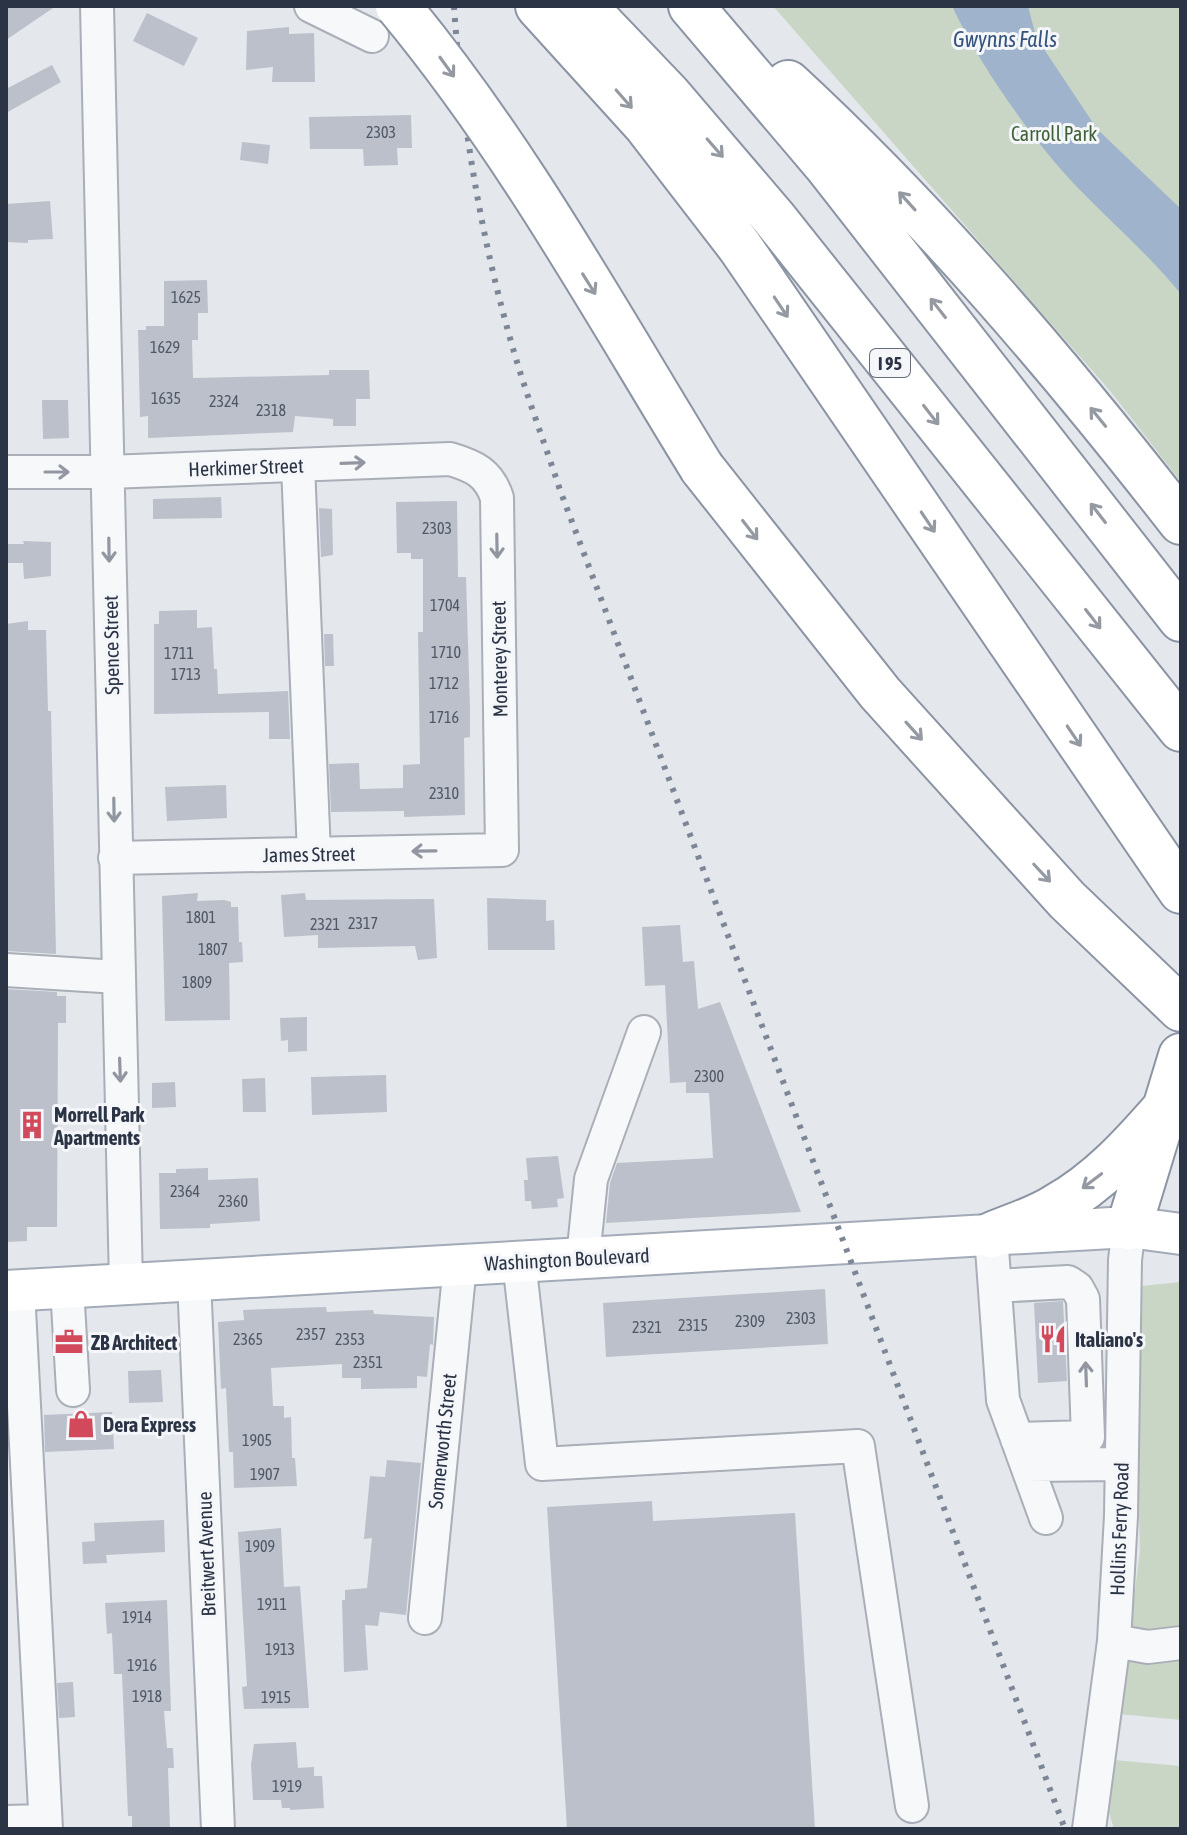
<svg xmlns="http://www.w3.org/2000/svg" width="1187" height="1835" font-family="'Asap Condensed',sans-serif">
  <style>
    .green { fill: #c9d6c5 }
    .water { fill: #9fb4cc }
    .building { fill: #bbc0ca }
    .lines { fill: none; stroke-linecap: round; stroke-linejoin: round }
    .minor-casing { stroke: #a9aeb7; stroke-width: 36 }
    .major-casing { stroke: #a3abb8; stroke-width: 44 }
    .highway-casing { stroke: #8b94a3; stroke-width: 48 }
    .minor { stroke: #f7f8fa; stroke-width: 32 }
    .major { stroke: #fff; stroke-width: 40 }
    .highway { stroke: #fff; stroke-width: 44 }
    .rail { stroke: #7d8696; stroke-width: 6; stroke-dasharray: 4 8; stroke-linecap: butt }
    .highway-bridge-casing { stroke: #8b94a3; stroke-width: 48; stroke-linecap: butt }
    .highway-bridge { stroke: #fff; stroke-width: 44 }
    .oneway { stroke: #959aa2 }
    .oneway2 { stroke: #9196a0 }
    .labels { text-anchor: middle; dominant-baseline: central; stroke-width: 6; stroke-linejoin: round; paint-order: stroke }
    .number-label { font-size: 16px; fill: #4f5766 }
    .shield { fill: #f4f6f9; stroke: #676e7b; stroke-width: 2 }
    .shield-label { font-size: 18px; font-weight: bold; fill: #2b3445 }
    .park-label { font-size: 20px; fill: #3f6138; stroke: #f4f6f9 }
    .street-label { font-size: 20px; fill: #2b3445; stroke: #f4f6f9 }
    .poi-label { font-size: 20px; font-weight: bold; fill: #2b3445; stroke: #f4f6f9; text-anchor: start }
    .water-label { font-size: 22px; font-style: italic; fill: #34527a; stroke: #f4f6f9 }
  </style>
  <rect width="100%" height="100%" fill="#e4e7ec"/>
  <path class="green" d="M773 6H1181V482L1111 392Z
    M1181 1282V1720L1119 1714 1140 1551 1132 1287Z
    M1114 1760 1181 1766V1829H1114L1109 1812Z"/>
  <path class="water" d="M952 6H1028L1036 37 1097 129 1181 209V294C1150 256 1112 223 1078 188 1032 140 980 66 952 6Z"/>
  <path class="building" d="M6 6H56L6 40Z
    M147 13 198 38 184 66 133 41Z
    M289 27V34L314 33 315 82H272L273 67 246 70 247 31Z
    M52 65 61 82 6 113V89Z
    M411 115 412 148H397L398 165 364 166 363 149H310L309 117Z
    M242 142 270 145 268 164 240 160Z
    M50 201 53 239 28 240V243L6 242V204Z
    M207 280 208 313H198V340H192L193 378 329 375V370H369L370 399H356V426H333V419L295 416 293 432 148 438V416L140 417 138 330H146V326H164V281Z
    M42 400H68L69 438 43 439Z
    M221 497 222 518 153 519V499Z
    M457 501 458 577H466L470 709V737L464 738 465 815 404 817V811L331 812 329 764 359 763 360 789 403 788V765L420 764 418 632H423V559H411V553H397L396 502Z
    M319 508 332 509 333 555 321 557Z
    M23 541 51 542V576L24 579 23 563H8L7 544H24Z
    M197 610V628L212 627 214 669H217L218 694 288 691 290 739H269V712L154 714V624H159V611Z
    M28 621V630H46L48 711H51L56 954 6 951V624Z
    M324 634H333L334 666H325Z
    M226 785 227 818 167 821 165 787Z
    M198 893 197 901 224 900 231 902V907H238L239 942H242L243 962 229 963 230 1020 165 1021 162 896Z
    M305 893 306 900 434 899 437 958 418 960 415 946 318 948V935L284 937 281 895Z
    M487 898 546 900V921L554 920 555 950H488Z
    M680 925 683 962 694 961 698 1009 720 1002 801 1212 606 1223 610 1183 617 1163 713 1158 709 1093H686V1082L670 1083 665 985 645 986 642 927Z
    M6 989 57 992V996H66V1023H58L57 1227H27V1241L6 1242Z
    M307 1017V1051L288 1052V1040L281 1041 280 1018Z
    M386 1075 387 1112 312 1115 311 1077Z
    M265 1078 266 1112H243L242 1079Z
    M175 1082 176 1107 152 1108V1083Z
    M558 1156 564 1198 557 1199 558 1207 532 1209 531 1201H525L524 1180H528L526 1158Z
    M208 1168V1180L258 1178 260 1221 210 1224V1228L160 1229 159 1173H176V1169Z
    M825 1289 828 1344 606 1357 603 1303Z
    M1063 1301 1067 1381 1038 1383 1034 1303Z
    M326 1307 327 1312 373 1310 374 1314 434 1317 433 1345 430 1344 427 1377 417 1376V1388L361 1389V1378H342V1364L271 1368 273 1406H284V1418L291 1417 292 1458H295L297 1486 234 1488 233 1452H229L226 1388 221 1389 218 1322 244 1320 243 1310Z
    M161 1370 163 1402 129 1403 128 1371Z
    M112 1412 114 1449 45 1452 44 1415Z
    M387 1460 421 1463 406 1615 380 1612 378 1626 365 1625 368 1670 344 1672 342 1600H345V1590L367 1588 372 1538 364 1539 370 1476 385 1477Z
    M652 1501 653 1521 795 1513 815 1829H567L547 1507Z
    M164 1520 165 1552 106 1555 107 1563 83 1564 82 1542 95 1541 94 1523Z
    M281 1528 284 1587 300 1586 309 1708 244 1709 242 1687 247 1686 238 1532Z
    M167 1600 171 1711H164L167 1748H173L174 1768H168L170 1827 132 1829V1816H128L122 1674H114L112 1633 107 1634 105 1603Z
    M73 1682 75 1717 59 1718 57 1683Z
    M296 1742 298 1768 314 1767V1776H322L324 1808 290 1810V1808H282L281 1800H253L251 1765 254 1744Z"/>
  <g class="lines">
    <defs>
      <path id="minor" d="M97 6 126 1284
        M311 6 372 36
        M298 465 314 854
        M6 472H108L450 459C474 466 489 473 497 498L502 850 115 858
        M6 970 118 977
        M991 1235 1003 1400 1046 1518
        M583 1258 591 1179 644 1032
        M519 1261 542 1464 858 1446 912 1806
        M194 1280 218 1829
        M995 1286 1068 1282 1077 1288 1083 1299 1088 1437 1017 1439
        M67 1287 73 1390
        M18 1290 46 1829
        M1027 1465 1121 1464
        M425 1618 460 1265
        M1114 1641 1148 1647 1181 1643
        M6 1822 45 1821
        M1089 1829 1114 1641 1121 1516 1125 1260 1129 1227"/>
      <path id="major" d="M6 1291 1129 1227 1181 1234"/>
      <path id="highway" d="M538 6 646 125 740 247 1181 891
        M584 6 669 95 774 218 1181 729
        M691 6 827 166 1181 619
        M788 83C932 216 1061 368 1181 522
        M702 468 880 693 1067 900 1181 1009
        M1129 1227 1181 1056
        M991 1235C1012 1226 1036 1219 1055 1207 1100 1182 1134 1144 1167 1106"/>
    </defs>
    <use href="#minor" class="minor-casing"/>
    <use href="#major" class="major-casing"/>
    <use href="#highway" class="highway-casing"/>
    <use href="#minor" class="minor"/>
    <use href="#major" class="major"/>
    <use href="#highway" class="highway"/>
    <path class="rail" d="M454 6C462 126 482 246 517 362 530 405 546 447 560 490L1065 1829"/>
    <defs>
      <path id="highway-bridge" d="M398 6C516 148 606 312 702 468"/>
    </defs>
    <use href="#highway-bridge" class="highway-bridge-casing"/>
    <use href="#highway-bridge" class="highway-bridge"/>
  </g>
  <defs><path id="oneway-shaft" d="M-6 0H5M1.5-3L5.5 0L1.5 3" fill="none" stroke-width="1.6" stroke-linecap="round" stroke-linejoin="round" transform="scale(2)"/></defs>
  <g class="oneway">
    <use href="#oneway-shaft" transform="translate(447 67) rotate(54)"/>
    <use href="#oneway-shaft" transform="translate(624 99) rotate(49)"/>
    <use href="#oneway-shaft" transform="translate(715 148) rotate(49)"/>
    <use href="#oneway-shaft" transform="translate(907 201) rotate(-132)"/>
    <use href="#oneway-shaft" transform="translate(589 284) rotate(58)"/>
    <use href="#oneway-shaft" transform="translate(781 307) rotate(56)"/>
    <use href="#oneway-shaft" transform="translate(938 308) rotate(-128)"/>
    <use href="#oneway-shaft" transform="translate(931 415) rotate(52)"/>
    <use href="#oneway-shaft" transform="translate(1098 417) rotate(-129)"/>
    <use href="#oneway-shaft" transform="translate(1098 513) rotate(-128)"/>
    <use href="#oneway-shaft" transform="translate(928 522) rotate(56)"/>
    <use href="#oneway-shaft" transform="translate(750 530) rotate(52)"/>
    <use href="#oneway-shaft" transform="translate(1093 619) rotate(52)"/>
    <use href="#oneway-shaft" transform="translate(914 731) rotate(48)"/>
    <use href="#oneway-shaft" transform="translate(1074 736) rotate(56)"/>
    <use href="#oneway-shaft" transform="translate(1042 873) rotate(47)"/>
    <use href="#oneway-shaft" transform="translate(1092 1181) rotate(143)"/>
  </g>
  <g class="oneway2">
    <use href="#oneway-shaft" transform="translate(353 463) rotate(-2)"/>
    <use href="#oneway-shaft" transform="translate(57 472)"/>
    <use href="#oneway-shaft" transform="translate(497 546) rotate(89)"/>
    <use href="#oneway-shaft" transform="translate(109 550) rotate(89)"/>
    <use href="#oneway-shaft" transform="translate(114 810) rotate(89)"/>
    <use href="#oneway-shaft" transform="translate(424 851) rotate(179)"/>
    <use href="#oneway-shaft" transform="translate(120 1070) rotate(88)"/>
    <use href="#oneway-shaft" transform="translate(1086 1374) rotate(-92)"/>
  </g>
  <defs>
    <symbol id="building-bare" viewBox="-9 -9 18 18"><path d="M-4-6H4V6H1V3H-1V6H-4ZM-2.5-4.3h1.7v1.8h-1.7ZM.8-4.3h1.7v1.8H.8ZM-2.5-1h1.7V.8h-1.7ZM.8-1h1.7V.8H.8Z" fill="#d1495b" stroke="#f4f6f9" stroke-width="2.5" paint-order="stroke"/></symbol>
    <symbol id="restaurant-bare" viewBox="-9 -9 18 18"><path d="M-5-6h1v4h1v-4h1v4h1v-4h1v5L-1.5 .5V6h-2V.5L-5-1ZM5-6V6H3V1.5H1.5Q1.5-4 5-6Z" fill="#d1495b" stroke="#f4f6f9" stroke-width="2.5" paint-order="stroke"/></symbol>
    <symbol id="office-bare" viewBox="-9 -9 18 18"><path d="M-6-3h4V-5.5h4V-3h4V5H-6ZM-1-4.5V-3h2v-1.5ZM-6 0V1H6V0Z" fill="#d1495b" stroke="#f4f6f9" stroke-width="2.5" paint-order="stroke"/></symbol>
    <symbol id="shop-bare" viewBox="-9 -9 18 18"><path d="M-5-2.5h2.3a2.7 3.5 0 0 1 5.4 0H5L5.5 6h-11ZM-1.5-2.5h3a1.5 2.3 0 0 0-3 0Z" fill="#d1495b" stroke="#f4f6f9" stroke-width="2.5" paint-order="stroke"/></symbol>
  </defs>
  <g fill-rule="evenodd">
    <use href="#building-bare" x="12" y="1105" width="40" height="40"/>
    <use href="#restaurant-bare" x="1033" y="1319" width="40" height="40"/>
    <use href="#office-bare" x="49" y="1322" width="40" height="40"/>
    <use href="#shop-bare" x="61" y="1404" width="40" height="40"/>
  </g>
  <g class="labels">
    <g class="number-label">
      <text x="381" y="132">2303</text>
      <text x="186" y="297">1625</text>
      <text x="165" y="347">1629</text>
      <text x="166" y="398">1635</text>
      <text x="224" y="401">2324</text>
      <text x="271" y="410">2318</text>
      <text x="437" y="528">2303</text>
      <text x="445" y="605">1704</text>
      <text x="446" y="652">1710</text>
      <text x="179" y="653">1711</text>
      <text x="186" y="674">1713</text>
      <text x="444" y="683">1712</text>
      <text x="444" y="717">1716</text>
      <text x="444" y="793">2310</text>
      <text x="201" y="917">1801</text>
      <text x="363" y="923">2317</text>
      <text x="325" y="924">2321</text>
      <text x="213" y="949">1807</text>
      <text x="197" y="982">1809</text>
      <text x="709" y="1076">2300</text>
      <text x="185" y="1191">2364</text>
      <text x="233" y="1201">2360</text>
      <text x="801" y="1318">2303</text>
      <text x="750" y="1321">2309</text>
      <text x="693" y="1325">2315</text>
      <text x="647" y="1327">2321</text>
      <text x="311" y="1334">2357</text>
      <text x="248" y="1339">2365</text>
      <text x="350" y="1339">2353</text>
      <text x="368" y="1362">2351</text>
      <text x="257" y="1440">1905</text>
      <text x="265" y="1474">1907</text>
      <text x="260" y="1546">1909</text>
      <text x="272" y="1604">1911</text>
      <text x="137" y="1617">1914</text>
      <text x="280" y="1649">1913</text>
      <text x="142" y="1665">1916</text>
      <text x="147" y="1696">1918</text>
      <text x="276" y="1697">1915</text>
      <text x="287" y="1786">1919</text>
    </g>
    <rect class="shield" x="870" y="349" width="40" height="28" rx="6"/>
    <g class="shield-label">
      <text x="890" y="363">I 95</text>
    </g>
    <g class="park-label">
      <text x="1054" y="133">Carroll Park</text>
    </g>
    <g class="street-label">
      <text transform="translate(246 467) rotate(-2)">Herkimer Street</text>
      <text transform="translate(111 645) rotate(-91)">Spence Street</text>
      <text transform="translate(499 659) rotate(-91)">Monterey Street</text>
      <text transform="translate(309 854) rotate(-1)">James Street</text>
      <text transform="translate(567 1259) rotate(-3)">Washington Boulevard</text>
      <text transform="translate(442 1441) rotate(-84)">Somerworth Street</text>
      <text transform="translate(1119 1529) rotate(-88)">Hollins Ferry Road</text>
      <text transform="translate(206 1554) rotate(-92)">Breitwert Avenue</text>
    </g>
    <g class="poi-label">
      <text x="54" y="1114">Morrell Park<tspan x="54" dy="23">Apartments</tspan></text>
      <text x="1075" y="1339">Italiano's</text>
      <text x="91" y="1342">ZB Architect</text>
      <text x="103" y="1424">Dera Express</text>
    </g>
    <g class="water-label">
      <text x="1005" y="39">Gwynns Falls</text>
    </g>
  </g>
  <rect width="1187" height="1835" fill="none" stroke="#2b3445" stroke-width="16"/>
</svg>
